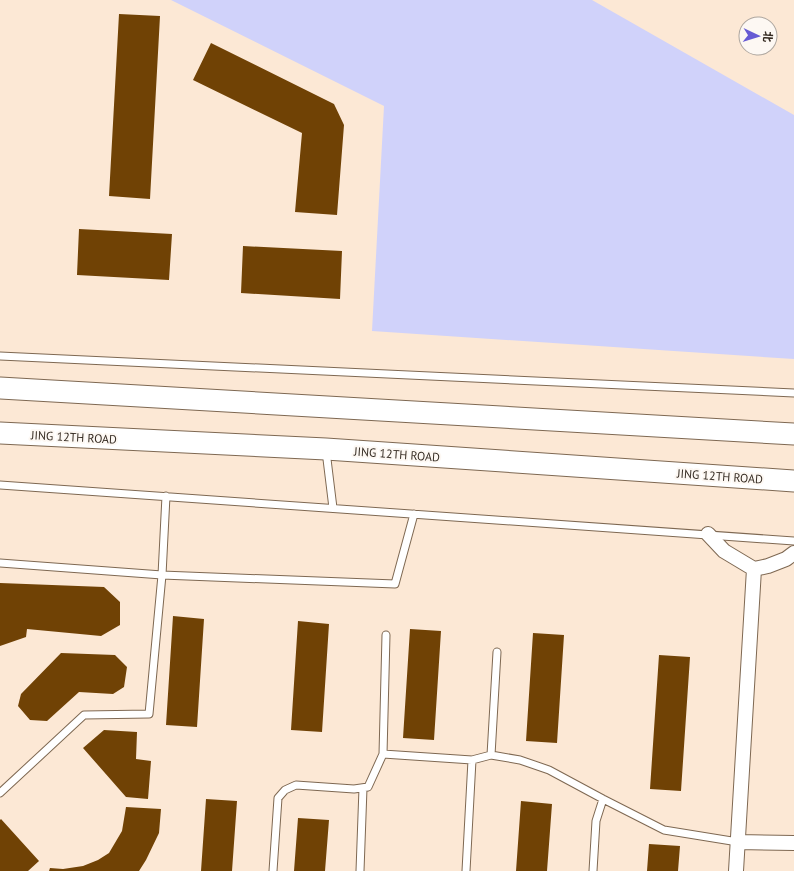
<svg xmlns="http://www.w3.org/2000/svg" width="794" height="871" font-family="'PT Sans','Noto Sans SC',sans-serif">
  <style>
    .green { fill: #d0d2fa }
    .building { fill: #704205 }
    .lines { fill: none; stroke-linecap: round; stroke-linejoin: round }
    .service-casing { stroke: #7e6852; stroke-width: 9 }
    .minor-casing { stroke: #7e6852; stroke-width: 16 }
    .secondary-casing { stroke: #7e6852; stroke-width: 23 }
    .service { stroke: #fff; stroke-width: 7 }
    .minor { stroke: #fff; stroke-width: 14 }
    .secondary { stroke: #fff; stroke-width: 21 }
    .labels { text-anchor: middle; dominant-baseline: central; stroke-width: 4; stroke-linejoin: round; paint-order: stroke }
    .street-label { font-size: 12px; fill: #352b22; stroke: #fdf8f3 }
  </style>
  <rect width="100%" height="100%" fill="#fce8d5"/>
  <path class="green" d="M171 0H592L794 115V359L372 331 384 106Z"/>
  <path class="building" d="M119 14 160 16 150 199 109 196Z
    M211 43 334 104 344 125 337 215 295 212 302 133 193 80Z
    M79 229 172 234 169 280 77 275Z
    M243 246 342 251 340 299 241 293Z
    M0 583 104 587 120 602V625L101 636 27 629 26 637 0 646Z
    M173 616 204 619 197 727 166 725Z
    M298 621 329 624 322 732 291 730Z
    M410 629 441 631 434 740 403 738Z
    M533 633 564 635 557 743 526 741Z
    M61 653 115 655 127 667 124 687 113 694 79 692 47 721 30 720 18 706 21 694Z
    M659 655 690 657 681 791 650 789Z
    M104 730 137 732 136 759 151 761 148 799 126 797 83 748Z
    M206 799 237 801 232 871H201Z
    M521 801 552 804 547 871H516Z
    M126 807 161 809 159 833 146 860 139 871H49L50 868 63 869 83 866 98 860 109 853 122 831Z
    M298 818 329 820 325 871H294Z
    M1 819 39 861 28 871H0V820Z
    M649 844 680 846 678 871H647Z"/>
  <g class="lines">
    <defs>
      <path id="service" d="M0 356 794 393
        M326 451 333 508
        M0 485 794 541
        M0 563 162 575 395 584 414 514
        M383 754 472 760 491 755 520 760 549 770 603 799 664 830 738 842
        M491 755 497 652
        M0 793 84 715 149 714 162 575 166 496
        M273 871 278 798 285 790 296 785 354 789 368 787 383 754 386 635
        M360 871 363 788
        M466 871 472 760
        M593 871 596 821 603 799"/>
      <path id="minor" d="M708 534 724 551 754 569 768 566 786 559 794 553
        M738 842 794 843
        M736 871 754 569"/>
      <path id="secondary" d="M0 388 794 434
        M0 433 326 449 794 481"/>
    </defs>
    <use href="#service" class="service-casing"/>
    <use href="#minor" class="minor-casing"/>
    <use href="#secondary" class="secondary-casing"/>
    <use href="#service" class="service"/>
    <use href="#minor" class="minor"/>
    <use href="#secondary" class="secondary"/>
  </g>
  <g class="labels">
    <g class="street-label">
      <text transform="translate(74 437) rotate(3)">JING 12TH ROAD</text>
      <text transform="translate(397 454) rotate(4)">JING 12TH ROAD</text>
      <text transform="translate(720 476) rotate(4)">JING 12TH ROAD</text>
    </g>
  </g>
  <g transform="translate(758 36) rotate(94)"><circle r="19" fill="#fdf8f3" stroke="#ada69f"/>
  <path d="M0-3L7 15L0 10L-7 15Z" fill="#675bd4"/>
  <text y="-6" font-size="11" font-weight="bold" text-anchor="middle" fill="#352b22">北</text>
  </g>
</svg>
